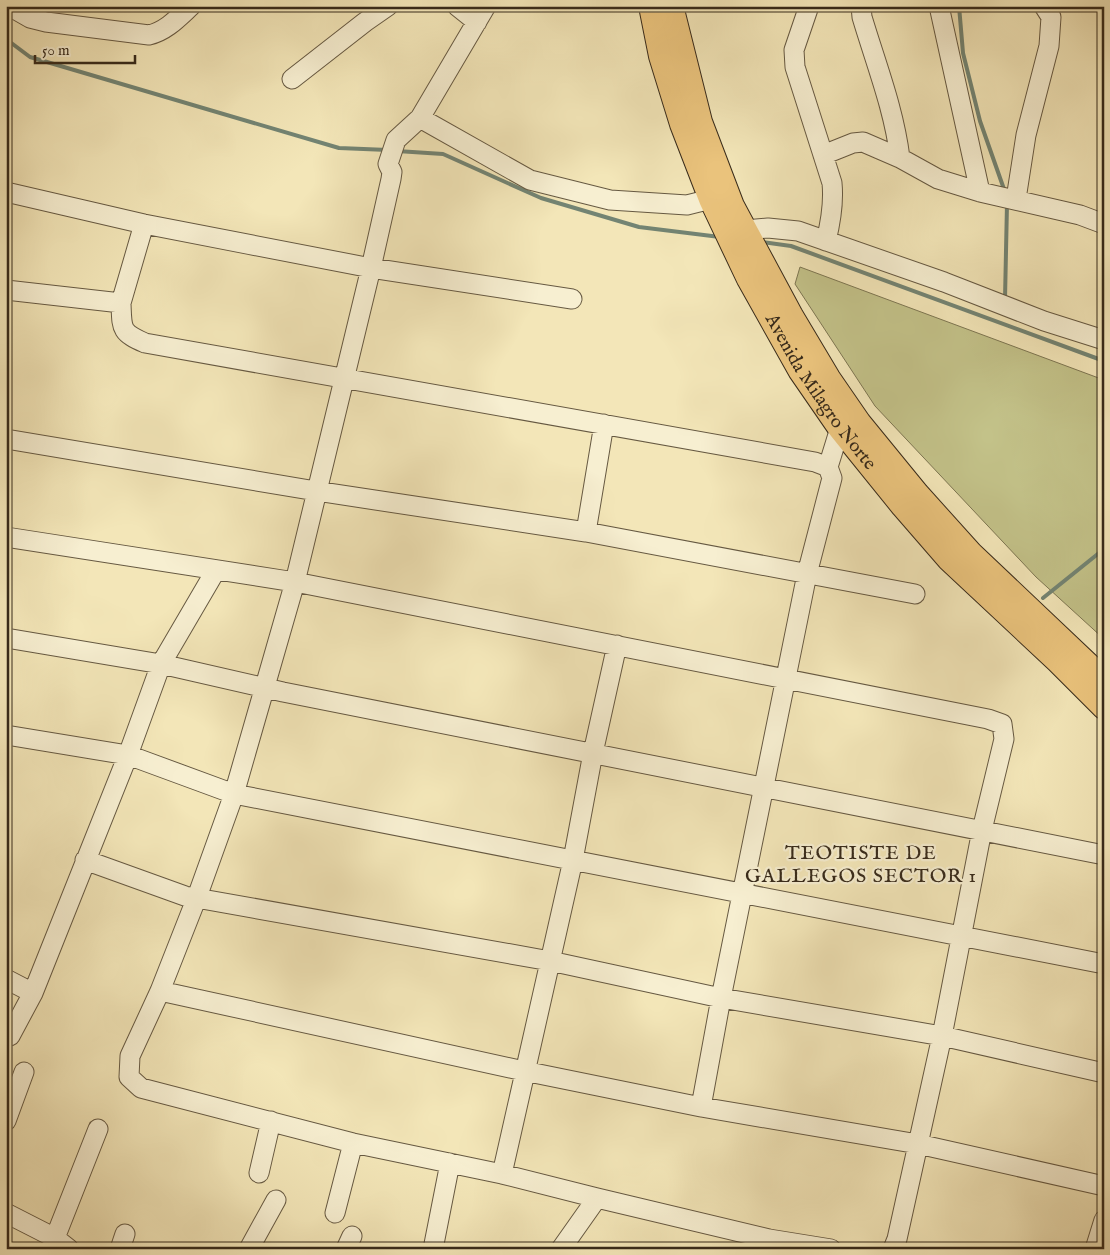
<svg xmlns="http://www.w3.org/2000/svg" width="1110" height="1255" font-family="'IM FELL English',serif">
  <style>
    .green { fill: #c3c289; stroke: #7d7652 }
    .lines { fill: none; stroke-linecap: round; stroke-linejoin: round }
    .stream { stroke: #738473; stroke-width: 4 }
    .minor-casing { stroke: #665942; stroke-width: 21 }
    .major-casing { stroke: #372a1a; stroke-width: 26 }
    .minor { stroke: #f7efd1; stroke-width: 19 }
    .major { stroke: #eac37c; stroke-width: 24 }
    .labels { text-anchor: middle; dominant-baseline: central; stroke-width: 4.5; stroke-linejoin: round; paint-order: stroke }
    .street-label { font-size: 19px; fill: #372a1a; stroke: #f7efd1 }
    .neighbourhood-label { font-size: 20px; letter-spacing: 1px; fill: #372a1a; stroke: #f7efd1 }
  </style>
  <rect width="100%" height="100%" fill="#f3e6b8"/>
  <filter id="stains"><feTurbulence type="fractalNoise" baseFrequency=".004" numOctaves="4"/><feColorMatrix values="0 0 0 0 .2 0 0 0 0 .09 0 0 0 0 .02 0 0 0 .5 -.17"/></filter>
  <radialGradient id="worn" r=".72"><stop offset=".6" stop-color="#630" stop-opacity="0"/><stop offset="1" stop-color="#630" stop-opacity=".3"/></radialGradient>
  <path class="green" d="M800 267 1104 380V639L1036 577 875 406 795 284Z"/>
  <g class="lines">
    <path class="stream" d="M959 6 963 53 980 121 1005 192
      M6 39 30 57 339 148 388 150
      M397 151 443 154 541 198 639 227 720 237
      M762 242 791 246 1104 361
      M1005 299 1007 204
      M1043 598 1104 549"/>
    <defs>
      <path id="minor" d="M9 6 30 18 46 22 149 35C166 31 178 18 191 6
        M457 6 477 22
        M486 6 420 118 530 180 610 200 687 205 711 199
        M809 6 794 50 795 67 832 183C834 203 831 221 826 241
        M861 6 862 17C876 64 894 109 900 158
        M939 6 980 192
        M292 79 365 22 388 6
        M420 118 396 140 388 164 392 172 391 179 371 268 295 582 234 794 197 897 160 991 130 1056 129 1077 141 1088 353 1143 502 1174 597 1198 769 1239 831 1249
        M823 155 853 143 863 142 900 158 938 179 980 192 1080 215 1104 224
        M6 192 144 224 371 268 572 299
        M1016 199 1026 135 1049 46 1051 17 1044 6
        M745 230 768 228 798 231 944 282 1044 321 1104 340
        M6 290 121 303C122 329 120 332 145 343L815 462 828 467
        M121 303 144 224
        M6 439 316 491 586 532 915 594
        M586 532 604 424
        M6 537 295 582 988 719 1002 724 1004 739 982 830 942 1036 897 1239 893 1249
        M6 638 161 664 283 692 1104 855
        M6 735 128 755 234 794 1104 964
        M85 860 185 896 550 961 721 998 942 1036 1104 1073
        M6 979 33 993
        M160 991 524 1071 701 1107 918 1144 1104 1186
        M10 1036 33 993 128 755 161 664 216 570
        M701 1107 721 998 807 574 832 478 828 467 840 428
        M6 1121 24 1072
        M259 1173 271 1121
        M502 1174 573 860 593 753 617 645
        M6 1213 55 1238 69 1249
        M335 1213 353 1143
        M50 1249 55 1238 98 1129
        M120 1249 125 1234
        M249 1249 276 1200
        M346 1249 352 1236
        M433 1249 450 1163
        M561 1249 597 1198
        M1095 1249 1104 1220"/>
      <g id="major">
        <path id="s1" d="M651 6 661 56 682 124 711 199 749 279 800 370 840 428 903 506 949 559 1058 661 1104 707"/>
        <path d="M671 6 700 122 732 206 791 316 828 378 859 423 917 494 971 554 1104 680"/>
      </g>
    </defs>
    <use href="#minor" class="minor-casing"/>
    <use href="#major" class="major-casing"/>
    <use href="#minor" class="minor"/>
    <use href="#major" class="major"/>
  </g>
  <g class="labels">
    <g class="street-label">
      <text stroke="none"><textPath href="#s1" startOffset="425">Avenida Milagro Norte</textPath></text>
    </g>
    <g class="neighbourhood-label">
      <text x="861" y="853">TEOTISTE DE<tspan x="861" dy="23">GALLEGOS SECTOR 1</tspan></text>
    </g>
  </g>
  <rect width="1110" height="1255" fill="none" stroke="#f3e6b8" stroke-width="25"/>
  <rect x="8" y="8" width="1095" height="1240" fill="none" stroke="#372a1a" stroke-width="2.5"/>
  <rect x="12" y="12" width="1085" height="1230" fill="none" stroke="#372a1a"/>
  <path d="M35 55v8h100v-8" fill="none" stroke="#372a1a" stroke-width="2.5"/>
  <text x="42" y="55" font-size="15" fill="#372a1a" stroke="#f7efd1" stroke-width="4" paint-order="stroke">50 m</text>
  <rect width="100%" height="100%" filter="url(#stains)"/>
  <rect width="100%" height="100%" fill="url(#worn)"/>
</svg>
